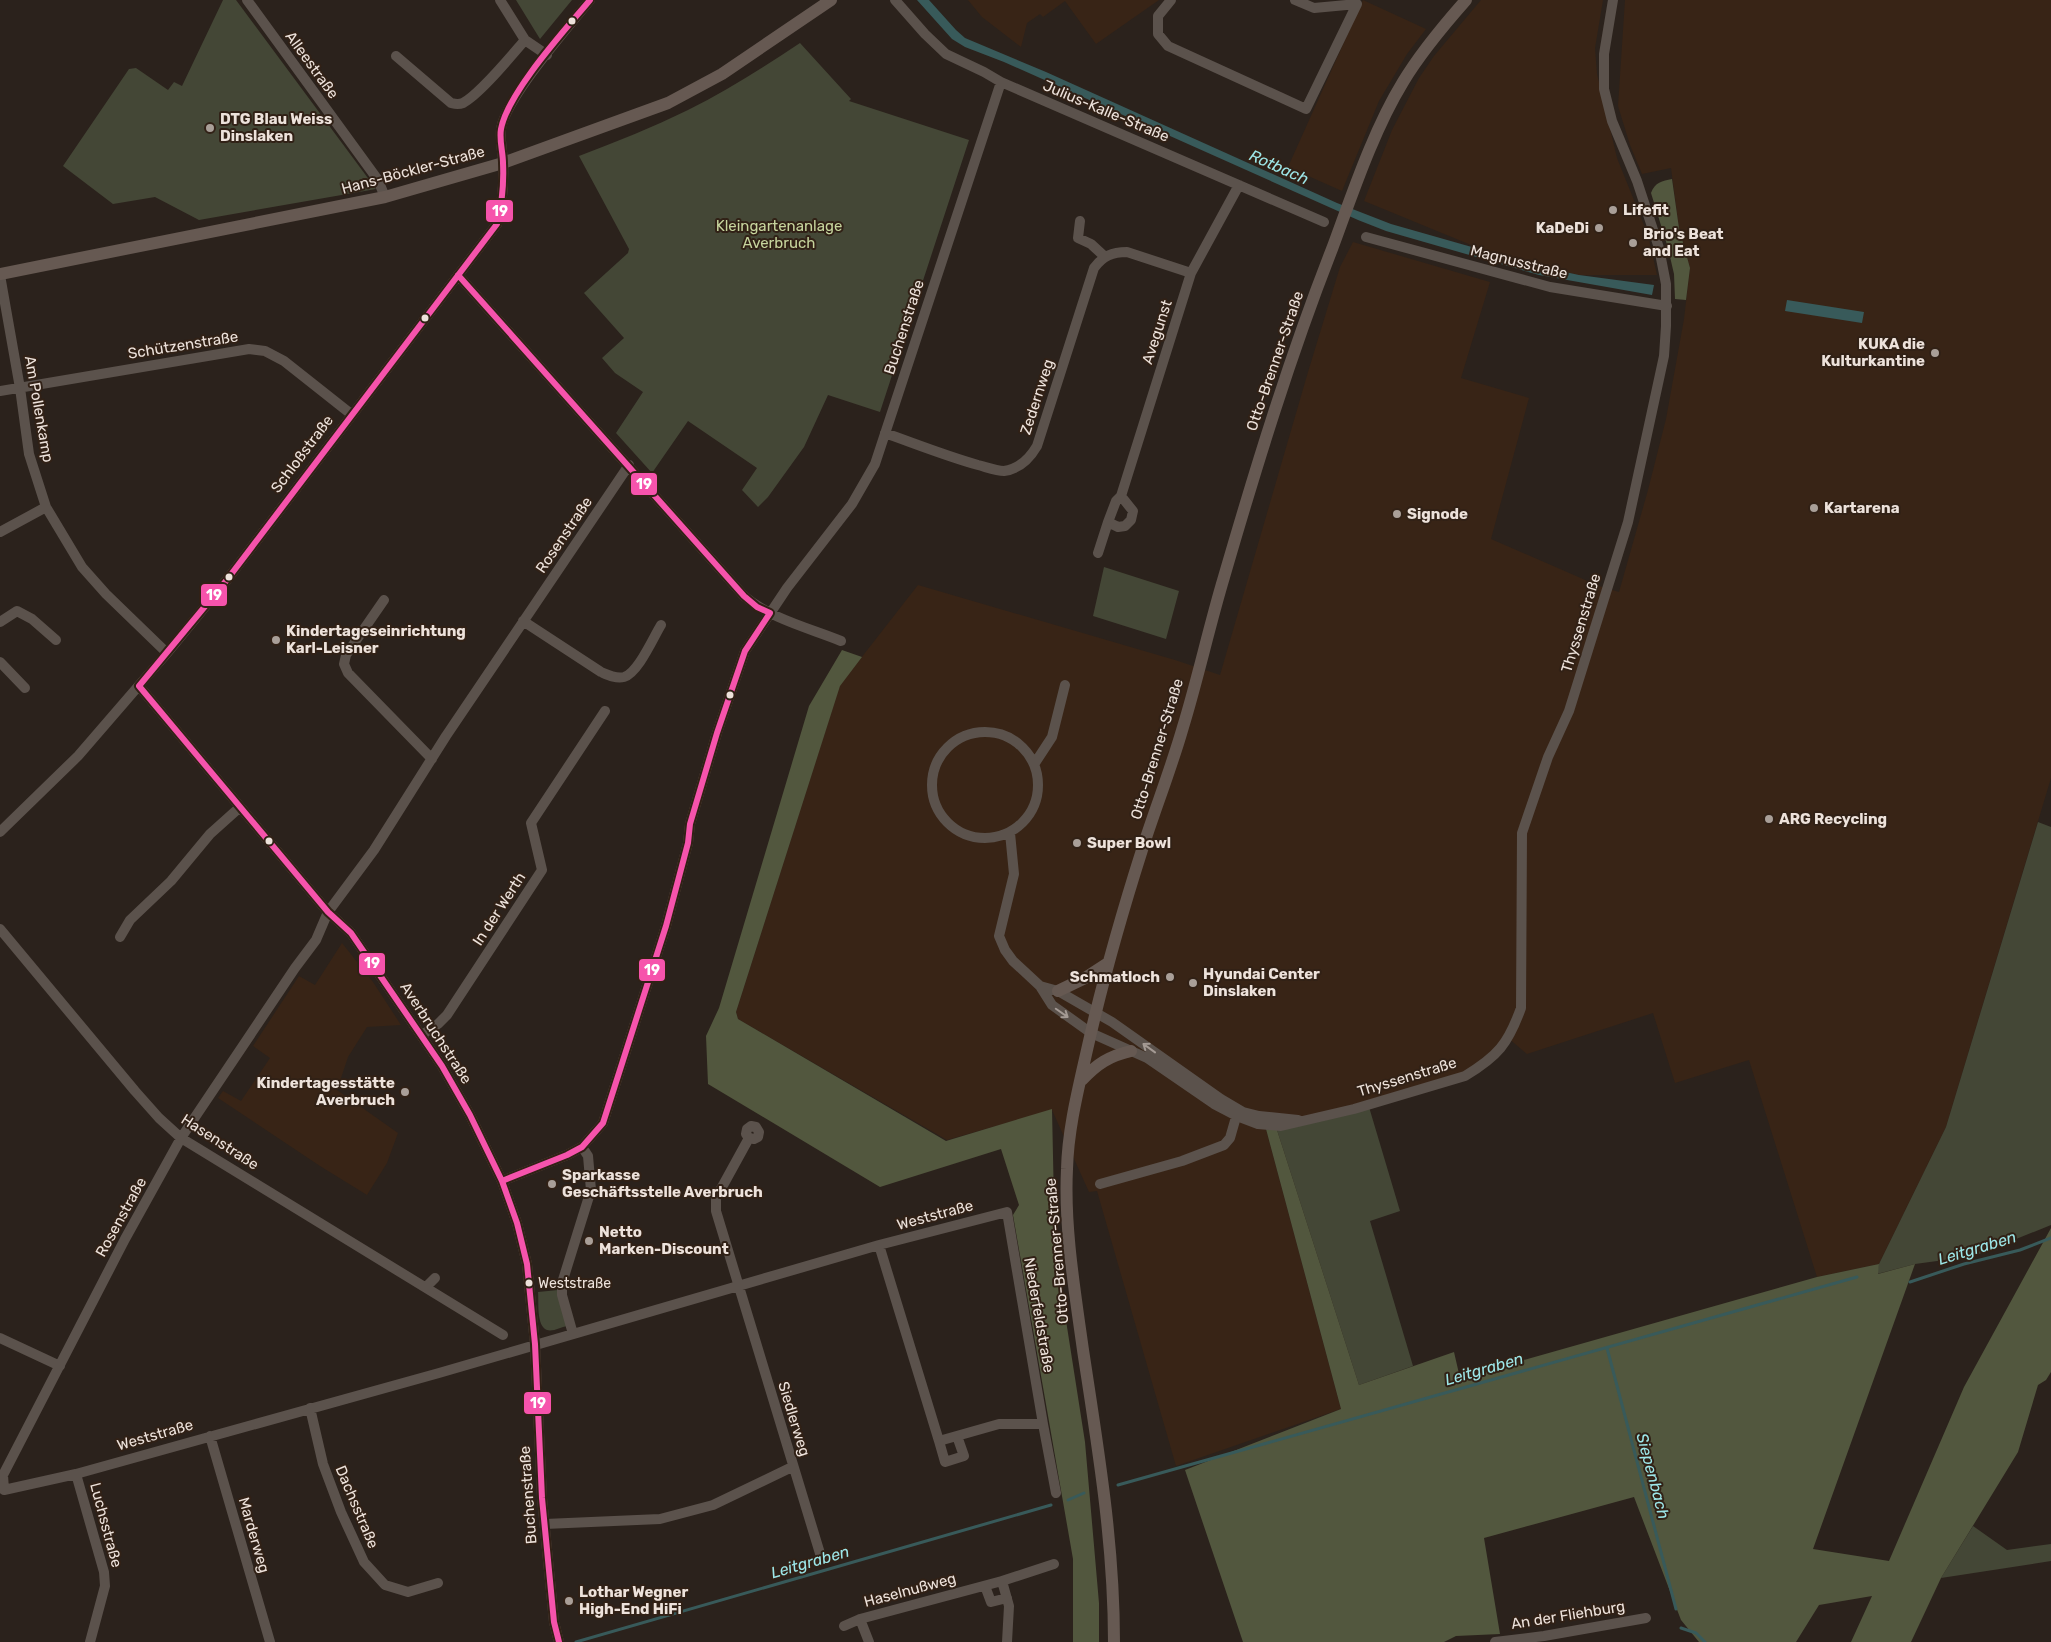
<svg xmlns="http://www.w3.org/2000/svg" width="2051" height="1642" font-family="Rubik,sans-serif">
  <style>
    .built { fill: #382416 }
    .green { fill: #444736 }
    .forest { fill: #52573e }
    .water { fill: #385a5a }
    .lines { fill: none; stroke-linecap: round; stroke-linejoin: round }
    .stream { stroke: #385a5a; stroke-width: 3 }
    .minor { stroke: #5b524c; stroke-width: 10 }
    .major { stroke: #665952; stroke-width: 12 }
    .bus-1-casing { stroke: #312116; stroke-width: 10 }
    .bus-1 { stroke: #f653ac; stroke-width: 6 }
    .oneway { stroke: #a49a94 }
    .bus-dot { fill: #ede2db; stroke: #312116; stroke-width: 2 }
    .poi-dot { fill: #a99f98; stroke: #312116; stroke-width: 2 }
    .labels { text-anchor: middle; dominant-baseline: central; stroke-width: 4; stroke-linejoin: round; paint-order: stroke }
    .bus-label { font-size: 14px; fill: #ede2db; stroke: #312116; text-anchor: start }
    .street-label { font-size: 15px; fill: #ede2db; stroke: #312116 }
    .poi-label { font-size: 15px; font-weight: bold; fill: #ede2db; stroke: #312116; text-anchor: start }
    .park-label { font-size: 15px; fill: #c6d49d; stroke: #312116 }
    .water-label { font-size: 16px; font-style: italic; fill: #9de7e9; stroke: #312116 }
    .line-badge { stroke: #312116; stroke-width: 2 }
    .badge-label { font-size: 14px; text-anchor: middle; font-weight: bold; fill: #fff }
  </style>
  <rect width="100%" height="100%" fill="#2b221c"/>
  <path class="built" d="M968 0H1159L1096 44 1065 1 1043 17 1040 14 1027 23 1021 47 982 17Z
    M1363 0 1426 29 1407 54 1379 101 1342 191 1288 167Z
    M1481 0H1603L1595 48 1597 74 1617 158 1648 235 1657 275H1579L1542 267 1493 254 1364 201 1392 130 1419 78 1434 56Z
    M1625 0H2051V778L1946 1127 1879 1264 1817 1277 1749 1060 1675 1083 1653 1013 1527 1054 1507 1037 1501 1045 1465 1074 1266 1129 1341 1409 1176 1466 1097 1191 1089 1192 1052 1110 947 1140 738 1019 736 1012 840 685 918 585 1175 660 1220 675 1308 372 1340 267 1353 242 1490 282 1461 378 1529 398 1491 539 1599 586 1619 592 1648 490 1666 419 1684 319 1690 268 1679 228 1671 168 1642 174 1630 145 1618 106Z
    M342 943 373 982 401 1025 367 1027 348 1057 337 1090 398 1133 387 1163 367 1195 320 1166 218 1098 223 1091 241 1101 270 1058 253 1046 299 976 315 985Z"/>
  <path class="green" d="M223 0H236L376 189 199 220 155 197 113 204 63 166 129 69 136 68 168 90 174 82 182 86Z
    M516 0H572L540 39Z
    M800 43 851 99 849 101 969 140 880 412 828 395 804 447 768 497 758 507 742 490 757 468 688 421 652 473 616 433 643 392 615 373 602 358 624 338 584 293 628 253 629 249 579 156C616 142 653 127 688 110 727 91 764 67 800 43Z
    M1104 567 1179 591 1166 639 1093 616Z
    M2038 822 2051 827V1225L1974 1256 1915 1264 1877 1274 1879 1264 1946 1127Z
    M1369 1107 1400 1211 1370 1221 1413 1366 1359 1385 1277 1130Z
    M558 1290 567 1326C561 1327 553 1332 547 1330 536 1326 539 1301 538 1292Z
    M1973 1526 2007 1550 2051 1544V1561L1941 1578Z"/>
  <path class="forest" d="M1672 179 1679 228 1690 268 1686 300 1675 299 1674 274 1668 248 1651 193C1655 182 1662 181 1672 179Z
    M842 650 862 657 840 686 736 1012 738 1019 946 1141 1052 1109 1055 1250 1085 1442 1099 1603V1642H1073V1559L1013 1215 1019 1205 1001 1149 880 1187 708 1084 706 1036 719 1008 809 706Z
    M1266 1129 1277 1130 1359 1385 1454 1352 1460 1378 1817 1277 1879 1264 1878 1274 1915 1264 1813 1549 1889 1561 1964 1387 2051 1228V1372L2046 1380 2038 1385 2018 1452 1941 1578 1911 1642H1851L1872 1596 1819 1605 1796 1642H1699L1681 1620 1634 1497 1484 1538 1500 1634 1456 1636 1444 1642H1243L1185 1470 1341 1409Z"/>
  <path class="water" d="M917 0H929L956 30 965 38 1046 72 1337 203 1391 224 1542 267 1579 275 1654 285 1652 295 1539 275 1386 231 1358 220 1004 62 965 47 952 39Z
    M1787 300 1864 312 1862 323 1785 311Z"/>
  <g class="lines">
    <path class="stream" d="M1910 1282 1964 1264 2020 1250 2051 1238
      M1607 1348 1676 1609
      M1118 1485 1857 1277
      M1068 1500 1084 1493
      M1681 1628 1696 1633 1705 1642
      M576 1642 1051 1505"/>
    <path class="minor" d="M247 0 378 180 385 197
      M500 0 525 40 547 55
      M895 0 925 34 946 54 984 72 1001 82 1324 222
      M1171 0 1158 16V34L1168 46 1306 109 1357 4 1314 8 1295 0
      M396 56 451 103C455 104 458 105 463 103 480 94 511 56 525 40
      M1080 221 1078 238 1091 244 1104 256
      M1366 237 1550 287 1667 306
      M0 275 20 388 29 454 46 507 82 567 106 594 167 653
      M458 275 744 596C771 619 809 628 841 641
      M0 391 249 349 265 351 284 361 351 414
      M885 433C916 444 946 456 978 465 986 467 996 471 1004 471 1019 469 1030 458 1037 446L1094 268C1103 256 1112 252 1127 252L1191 273
      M629 465 446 736 374 850 328 912 316 940 295 968 181 1138 125 1239 3 1475 4 1490 76 1474 439 1373 879 1245 1007 1212 1043 1424 1056 1493
      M1121 496 1133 511 1131 520 1125 526 1118 527 1108 522 1116 501 1121 496 1191 273 1239 185
      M0 532 46 507
      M1098 553 1108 522
      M384 600 346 655 344 664 348 673 432 759
      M523 621 601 672C608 675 616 679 624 677 638 673 653 638 661 625
      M0 622 17 611 32 619 56 640
      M0 662 25 688
      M139 686 328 912 351 933 442 1066 470 1115 502 1181 517 1223 527 1264 535 1344 542 1498 554 1622 559 1642
      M932 785a53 53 0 1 1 106 0a53 53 0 1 1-106 0Z
      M1035 763 1052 737 1065 685
      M0 832 78 756 167 653 226 581 497 224C503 202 504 182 503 160 502 150 500 139 501 129 505 99 568 27 590 0
      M1010 833 1014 874 999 936 1005 950 1013 961 1040 986 1052 1005 1091 1033 1147 1058 1214 1104 1237 1116 1258 1124 1281 1126 1354 1109 1465 1076C1498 1056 1508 1044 1521 1008L1522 833 1548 757 1569 711 1628 522 1664 356 1666 326V284L1659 248 1637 181 1612 121 1604 89V54L1613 0
      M0 929 135 1091 159 1118 181 1138 503 1335
      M120 937 130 920 171 881 210 834 239 808
      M1040 986 1058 991 1112 1022 1221 1099 1243 1112 1259 1116 1298 1120
      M422 1035 438 1024 447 1015 542 870 531 823 605 711
      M749 1138 754 1139 758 1137 759 1132 756 1127 751 1126 747 1129 746 1134 749 1138 716 1198V1211L822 1560
      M502 1181 567 1155 582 1147 603 1123 666 926 688 843 690 824 717 733 745 651 787 588 852 504 875 464 1001 82
      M1100 1184 1182 1161 1224 1145 1230 1138 1238 1110
      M879 1245 939 1441 999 1424H1043
      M426 1287 435 1278
      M573 1334 562 1295V1283L591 1190 588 1156 582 1147
      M0 1338 60 1366
      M310 1408 323 1464 341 1512 364 1562 385 1585 408 1592 438 1583
      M210 1436 270 1642
      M939 1441 945 1462 964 1456 957 1436
      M76 1474 104 1572 105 1586 90 1642
      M545 1524 660 1519 713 1505 792 1467
      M1002 1581 1054 1564
      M985 1586 991 1602 1007 1598
      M860 1619 869 1642
      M844 1626 860 1619 1002 1581 1009 1606 1007 1642
      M1495 1642 1544 1636 1646 1618"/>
    <path class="major" d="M0 274 385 197 503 163 668 103 722 74 831 0
      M1058 991 1085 978 1108 963
      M1082 1080C1097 1064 1109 1056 1131 1051
      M1114 1642C1114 1542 1098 1449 1083 1350 1075 1292 1064 1228 1067 1169 1068 1129 1078 1090 1087 1050 1102 983 1121 916 1142 850 1155 809 1171 769 1183 727 1198 678 1209 627 1224 577 1256 467 1290 356 1332 249 1352 195 1373 131 1403 82 1421 52 1443 26 1466 0"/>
    <defs>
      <path id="bus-1" d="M458 275 744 596 757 607 770 613 745 651 717 733 690 824 688 843 666 926 603 1123 582 1147 567 1155 502 1181
        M559 1642 554 1622 542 1498 535 1344 527 1264 517 1223 502 1181 470 1115 442 1066 351 933 328 912 139 686 226 581 497 224C502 204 504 184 503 163 503 152 499 140 501 129 508 92 565 30 590 0"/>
    </defs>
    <use href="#bus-1" class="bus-1-casing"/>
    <use href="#bus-1" class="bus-1"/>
  </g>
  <defs><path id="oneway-shaft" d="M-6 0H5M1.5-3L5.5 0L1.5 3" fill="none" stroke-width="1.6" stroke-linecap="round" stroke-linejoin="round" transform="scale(1.25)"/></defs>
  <g class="oneway">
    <use href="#oneway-shaft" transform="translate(1062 1013) rotate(35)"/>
    <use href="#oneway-shaft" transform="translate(1149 1048) rotate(-144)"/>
  </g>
  <g class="bus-dot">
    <circle cx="572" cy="21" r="4.5"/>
    <circle cx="425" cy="318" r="4.5"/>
    <circle cx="229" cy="577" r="4.5"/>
    <circle cx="730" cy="695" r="4.5"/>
    <circle cx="269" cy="841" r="4.5"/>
    <circle cx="529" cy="1283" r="4.5"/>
  </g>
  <g class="poi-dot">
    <circle cx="210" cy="128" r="5"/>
    <circle cx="1613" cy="210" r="5"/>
    <circle cx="1599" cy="228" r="5"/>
    <circle cx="1633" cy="243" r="5"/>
    <circle cx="1935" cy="353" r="5"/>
    <circle cx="1814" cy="508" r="5"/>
    <circle cx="1397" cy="514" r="5"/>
    <circle cx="276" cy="640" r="5"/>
    <circle cx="1769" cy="819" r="5"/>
    <circle cx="1077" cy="843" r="5"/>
    <circle cx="1170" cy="977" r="5"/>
    <circle cx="1193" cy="983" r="5"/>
    <circle cx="405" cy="1092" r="5"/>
    <circle cx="552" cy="1184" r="5"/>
    <circle cx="589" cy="1241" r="5"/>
    <circle cx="569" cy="1601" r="5"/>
  </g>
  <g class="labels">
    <g class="bus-label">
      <text x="538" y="1283">Weststraße</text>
    </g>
    <g class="street-label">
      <text transform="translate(312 65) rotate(54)">Alleestraße</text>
      <text transform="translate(1106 111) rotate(23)">Julius-Kalle-Straße</text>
      <text transform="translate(413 170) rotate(-15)">Hans-Böckler-Straße</text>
      <text transform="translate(1519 262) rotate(14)">Magnusstraße</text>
      <text transform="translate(904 327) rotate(-72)">Buchenstraße</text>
      <text transform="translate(1157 332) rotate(-72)">Avegunst</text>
      <text transform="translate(183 345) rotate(-9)">Schützenstraße</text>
      <text transform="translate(1275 361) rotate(-71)">Otto-Brenner-Straße</text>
      <text transform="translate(1037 397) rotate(-72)">Zedernweg</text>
      <text transform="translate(39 409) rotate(80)">Am Pollenkamp</text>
      <text transform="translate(302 454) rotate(-53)">Schloßstraße</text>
      <text transform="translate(564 535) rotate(-56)">Rosenstraße</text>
      <text transform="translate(1581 623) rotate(-73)">Thyssenstraße</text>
      <text transform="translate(1157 749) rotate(-73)">Otto-Brenner-Straße</text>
      <text transform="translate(499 909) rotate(-57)">In der Werth</text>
      <text transform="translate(436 1033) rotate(57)">Averbruchstraße</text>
      <text transform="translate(1407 1077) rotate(-17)">Thyssenstraße</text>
      <text transform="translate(220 1142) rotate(33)">Hasenstraße</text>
      <text transform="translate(935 1215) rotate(-15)">Weststraße</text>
      <text transform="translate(121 1217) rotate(-61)">Rosenstraße</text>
      <text transform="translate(1057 1251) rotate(-95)">Otto-Brenner-Straße</text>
      <text transform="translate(1039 1315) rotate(80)">Niederfeldstraße</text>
      <text transform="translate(794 1419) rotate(73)">Siedlerweg</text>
      <text transform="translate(155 1435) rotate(-16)">Weststraße</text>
      <text transform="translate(528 1495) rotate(-94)">Buchenstraße</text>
      <text transform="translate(357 1507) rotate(67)">Dachsstraße</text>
      <text transform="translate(106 1525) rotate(75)">Luchsstraße</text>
      <text transform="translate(254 1535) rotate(74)">Marderweg</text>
      <text transform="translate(910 1590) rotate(-15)">Haselnußweg</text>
      <text transform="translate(1568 1615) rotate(-9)">An der Fliehburg</text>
    </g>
    <g class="poi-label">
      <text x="220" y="119">DTG Blau Weiss<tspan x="220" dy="17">Dinslaken</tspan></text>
      <text x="1623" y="210">Lifefit</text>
      <text x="1589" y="228" text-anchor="end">KaDeDi</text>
      <text x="1643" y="234">Brio's Beat<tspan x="1643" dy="17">and Eat</tspan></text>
      <text x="1925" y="344" text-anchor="end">KUKA die<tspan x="1925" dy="17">Kulturkantine</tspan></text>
      <text x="1824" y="508">Kartarena</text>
      <text x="1407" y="514">Signode</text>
      <text x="286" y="631">Kindertageseinrichtung<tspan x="286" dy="17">Karl-Leisner</tspan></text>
      <text x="1779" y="819">ARG Recycling</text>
      <text x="1087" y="843">Super Bowl</text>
      <text x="1203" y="974">Hyundai Center<tspan x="1203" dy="17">Dinslaken</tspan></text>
      <text x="1160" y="977" text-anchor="end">Schmatloch</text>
      <text x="395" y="1083" text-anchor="end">Kindertagesstätte<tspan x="395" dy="17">Averbruch</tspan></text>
      <text x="562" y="1175">Sparkasse<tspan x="562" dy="17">Geschäftsstelle Averbruch</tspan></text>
      <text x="599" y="1232">Netto<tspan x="599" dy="17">Marken-Discount</tspan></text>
      <text x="579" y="1592">Lothar Wegner<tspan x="579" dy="17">High-End HiFi</tspan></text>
    </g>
    <g class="park-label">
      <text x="779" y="226">Kleingartenanlage<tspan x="779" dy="17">Averbruch</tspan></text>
    </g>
    <g class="water-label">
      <text transform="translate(1279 167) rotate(24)">Rotbach</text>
      <text transform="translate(1977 1248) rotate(-17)">Leitgraben</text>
      <text transform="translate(1484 1369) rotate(-16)">Leitgraben</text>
      <text transform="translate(1653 1476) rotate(75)">Siepenbach</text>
      <text transform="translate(810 1562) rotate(-16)">Leitgraben</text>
    </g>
  </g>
  <g class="line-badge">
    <rect x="485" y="199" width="29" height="24" rx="5" fill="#f653ac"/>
    <rect x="630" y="472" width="28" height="24" rx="5" fill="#f653ac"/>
    <rect x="200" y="583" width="28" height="24" rx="5" fill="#f653ac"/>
    <rect x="358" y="952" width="28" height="24" rx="5" fill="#f653ac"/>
    <rect x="638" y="958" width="28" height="24" rx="5" fill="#f653ac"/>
    <rect x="523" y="1391" width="29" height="24" rx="5" fill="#f653ac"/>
  </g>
  <g class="badge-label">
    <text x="500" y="216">19</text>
    <text x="644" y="489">19</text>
    <text x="214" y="600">19</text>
    <text x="372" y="968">19</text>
    <text x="652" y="975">19</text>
    <text x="538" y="1408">19</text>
  </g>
</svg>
